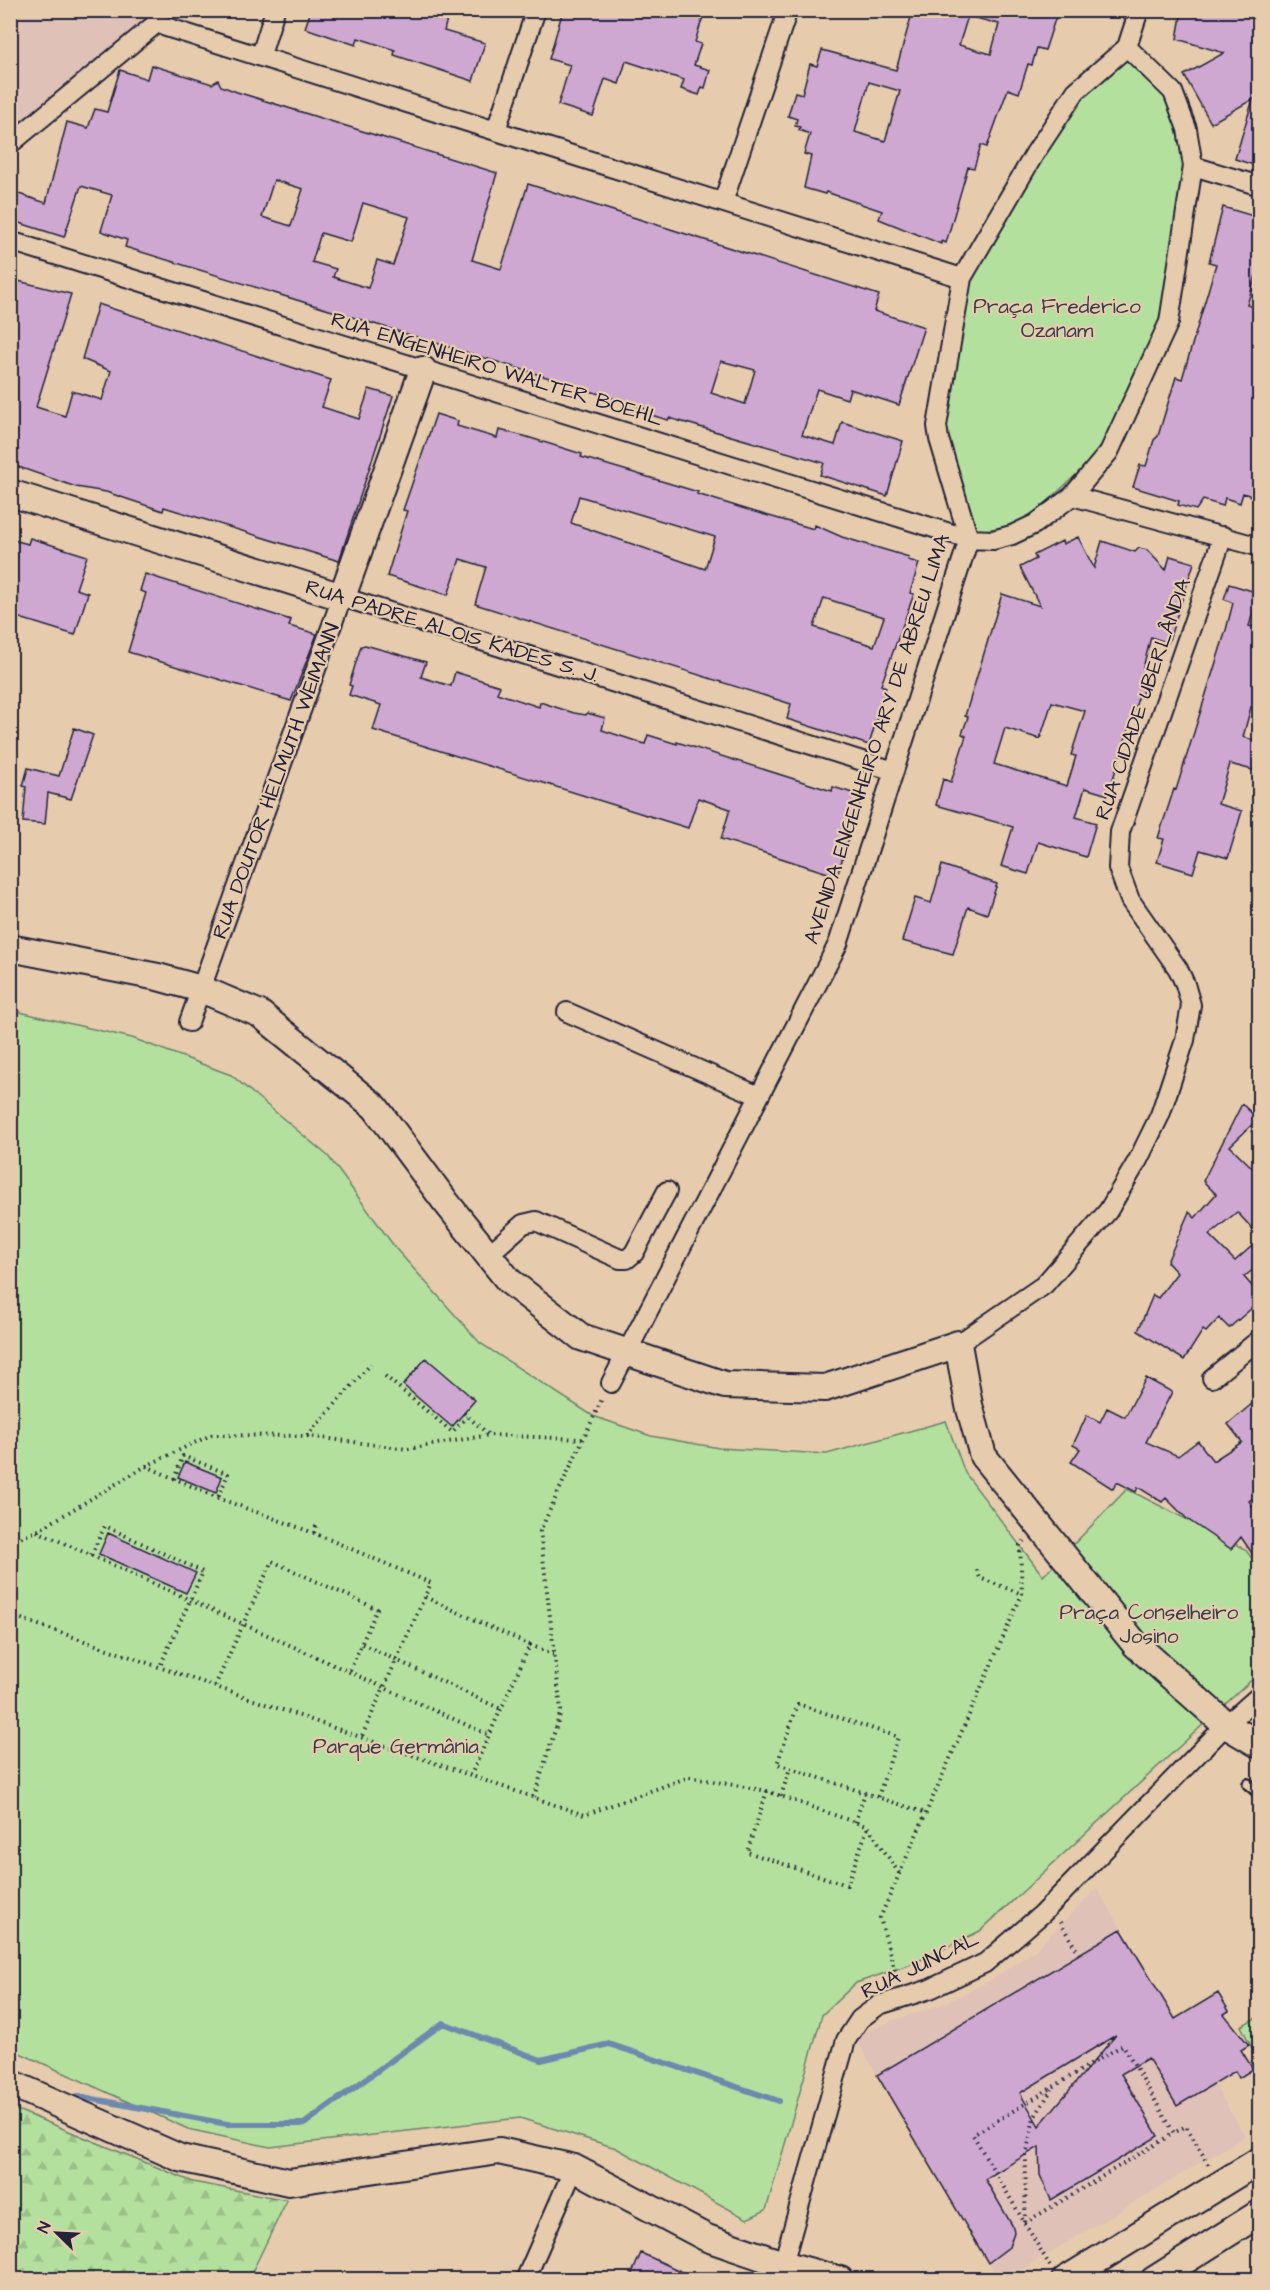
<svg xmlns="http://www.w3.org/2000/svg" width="1270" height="2290" font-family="'Architects Daughter',sans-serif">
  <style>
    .built { fill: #dfc1b8 }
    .forest { fill: url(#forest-firs); stroke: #6b816c; stroke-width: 1.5 }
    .park { fill: #b4e09d; stroke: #6b816c; stroke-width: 1.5 }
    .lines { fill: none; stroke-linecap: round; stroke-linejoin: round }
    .stream { stroke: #6e89ae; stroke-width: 6 }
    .building { fill: #cea8d1; stroke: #22223b; stroke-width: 1.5; fill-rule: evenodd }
    .lane-casing { stroke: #22223b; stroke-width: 14 }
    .street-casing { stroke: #22223b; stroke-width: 22 }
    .secondary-casing { stroke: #22223b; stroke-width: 30 }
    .path { stroke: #22223b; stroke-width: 4; stroke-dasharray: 1.5 4.5; stroke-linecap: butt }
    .lane { stroke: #e6ccad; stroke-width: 9 }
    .street { stroke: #e6ccad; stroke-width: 18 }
    .secondary { stroke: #e6ccad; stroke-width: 26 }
    .labels { text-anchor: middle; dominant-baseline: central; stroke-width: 4.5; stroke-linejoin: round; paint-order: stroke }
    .park-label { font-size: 21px; fill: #383e4a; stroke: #e6ccad }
    .street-label { font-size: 21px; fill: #22223b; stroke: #e6ccad }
  </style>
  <defs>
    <pattern id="forest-firs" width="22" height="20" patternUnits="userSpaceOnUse" patternTransform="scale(1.5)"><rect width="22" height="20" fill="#b4e09d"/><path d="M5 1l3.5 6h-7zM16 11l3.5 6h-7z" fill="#9ac088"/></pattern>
  </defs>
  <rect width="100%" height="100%" fill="#e6ccad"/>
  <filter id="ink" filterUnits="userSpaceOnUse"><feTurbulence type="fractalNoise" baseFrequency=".0167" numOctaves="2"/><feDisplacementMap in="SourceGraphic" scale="12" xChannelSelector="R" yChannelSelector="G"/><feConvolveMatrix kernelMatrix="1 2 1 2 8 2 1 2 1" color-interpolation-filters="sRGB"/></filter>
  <g filter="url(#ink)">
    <path class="built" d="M11 11H149L152 21 11 130Z
      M1097 1888 1245 2136 1006 2279H998L857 2041 860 2035 890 2021 941 2005 989 1981 1034 1951Z"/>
    <path class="forest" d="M10 2107 193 2182 287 2200 252 2272 226 2280 11 2279Z"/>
    <path class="park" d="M1127 57 1168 95 1184 163 1160 323 1101 451 1026 522 972 533 936 424 968 283 1079 97Z
      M11 1010 132 1038 231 1075 328 1156 397 1250 480 1343 593 1416 651 1436 719 1448 827 1454 946 1421 965 1473 1043 1576 1127 1489 1245 1549 1259 1568V1673L980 1931 914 1963 856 1983 822 2015 766 2210 747 2219 616 2148 520 2118 270 2147 188 2129 11 2049Z
      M1259 2016V2062L1241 2026Z"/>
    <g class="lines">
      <path class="stream" d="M77 2096 227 2124H304L443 2023 541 2060 609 2044 779 2101
        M10 2104 17 2103"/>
    </g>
    <path class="building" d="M311 10H367L388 17 390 10H422L447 19 444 31 485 43 473 81 394 55 395 50 358 38 356 45 305 28Z
      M563 10H705L695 42 701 44 694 65 710 70 705 88 702 87 699 95 681 89 684 80 626 61 619 84 605 79 593 116 558 105 570 65 549 59Z
      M913 10H1058L1045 50 1037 48 1032 65 1028 64 1019 93 1008 89 987 147 981 145 974 168 968 167 946 243 941 241V244L879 219 882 211 826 192 825 194 804 188 811 156 804 154 810 134 799 130 800 127 795 126 797 119 788 116 795 92 802 94 810 64 817 66 822 50 896 70ZM968 16 999 24 991 54 959 45ZM869 82 900 91 885 141 855 132Z
      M1182 10H1260V148L1254 165 1235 159 1253 99 1211 123 1184 75 1224 53 1177 39Z
      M151 65 212 84 218 80 221 86 237 92 497 173 472 260 501 269 528 184 879 295 874 311 924 327 899 405 850 389 847 399 817 389 802 435 835 445 842 422 903 441 887 496 820 475 824 463 669 418 668 420 651 415 652 411 556 380 125 247 127 240 101 231 112 195 81 186 64 237 10 220 16 193 46 203 67 122 88 128 95 109 107 112 120 70 147 79ZM274 180 303 189 291 226 262 217ZM363 203 409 217 393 265 377 260 368 288 333 277 336 269 312 262 321 233 351 242ZM721 361 755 370 745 404 711 393Z
      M1223 207 1260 218V273L1257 272 1247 305 1260 309V499L1243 493 1240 503 1225 498 1223 506 1203 500 1196 510 1178 505 1179 501 1133 487 1140 465 1146 466 1154 440 1158 436 1176 377 1182 379 1216 264 1209 262Z
      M10 279 71 294 36 407 65 416 72 391 102 400 111 371 82 359 98 304 331 380 322 407 359 419 369 389 393 396 339 561 164 507 163 511 106 492 76 487 10 464V410L15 396 10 395Z
      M436 414 458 421 457 426 497 438 499 430 524 436 582 454 581 457 698 492 697 494 755 512 814 529 815 525 842 537 909 557 908 560 919 563 910 593 914 594 881 685 886 687 869 745 787 719 791 704 475 604 486 567 460 559 448 595 387 576 407 511 403 510ZM579 496 715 537 705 569 571 523ZM824 598 884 617 874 646 814 627Z
      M1078 537 1094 568 1102 541 1135 552 1139 548 1147 550 1166 570 1170 556 1194 563 1168 643 1151 637 1143 668 1148 669 1147 677 1141 696 1139 695 1108 795 1085 788 1076 817 1096 823 1086 857 1038 842 1028 874 1001 866 1013 827 936 805 943 779 951 782 966 736 962 734 968 717 965 716 1002 594 1040 606 1020 567 1036 559 1034 555 1062 541 1063 544ZM1052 702 1085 711 1071 755 1076 756 1067 786 994 764 1005 728 1040 739Z
      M30 538 87 556 76 589 88 593 75 635 10 615V539L28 544Z
      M145 574 291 620 289 626 317 634 291 701 128 652 146 593 140 591Z
      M1229 584 1259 593 1249 626 1260 629V710L1251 707 1243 737 1260 742V772L1230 764 1218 804 1242 811 1228 858 1200 850 1193 873 1157 862 1164 839 1158 838 1174 789 1176 790 1226 630 1233 603 1224 599Z
      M365 645 426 662 421 677 451 686 455 672 500 686 497 693 539 707 540 702 574 713 586 715 587 713 605 718 602 730 645 744 648 735 677 744V742L832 791 833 787 862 796 837 876 721 839 730 809 698 798 688 828 373 730 381 705 349 695 352 686 349 685 361 646Z
      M74 728 93 735 71 799 48 793 45 824 23 822 26 787 23 786 28 768 59 776Z
      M942 865 997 884 987 914 968 907 953 954 902 941 915 898 931 903Z
      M1242 1104 1258 1119 1230 1146 1260 1175V1237L1237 1212 1209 1235 1235 1261 1252 1246 1260 1255V1264L1244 1277 1260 1295V1301L1229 1328 1219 1318 1206 1332 1203 1330 1184 1360 1138 1331 1153 1295 1158 1298 1177 1273 1167 1262 1189 1212 1195 1218 1216 1194 1203 1181Z
      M426 1358 475 1400 452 1427 403 1385Z
      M1146 1378 1172 1392 1146 1442 1178 1456 1198 1441 1213 1461 1242 1442 1228 1424 1260 1397V1465L1255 1466 1260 1472V1494L1249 1501 1260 1517V1565L1241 1537 1231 1549 1187 1519 1166 1498 1162 1502 1138 1487 1136 1492 1117 1482 1113 1489 1071 1462 1080 1449 1073 1445 1087 1415 1100 1422 1107 1408 1125 1417Z
      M185 1462 222 1477 216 1493 178 1477Z
      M108 1533 196 1573 186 1593 99 1554Z
      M1121 1929 1175 2019 1218 1993 1229 2011 1224 2014 1249 2045 1241 2050 1253 2069 1239 2078 1235 2071 1177 2106 1148 2058 1121 2074 1158 2136 1051 2200 1040 2175 1039 2147 985 2179 1012 2225 1014 2232 1009 2247 988 2263 877 2075ZM1116 2035 1039 2126 1020 2093Z
      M641 2253 700 2280H629Z"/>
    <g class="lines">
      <defs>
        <path id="lane" d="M1248 1784 1260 1794"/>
        <path id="street" d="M154 10 158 22 166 27 962 278
          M261 55 275 10
          M496 130 536 10
          M10 144 158 22
          M1193 166 1260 186
          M723 202 788 10
          M10 241 969 539 993 540 1012 535 1035 524 1072 496 1109 452 1169 322 1193 166 1187 129 1173 92 1127 47
          M1072 496 1260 547
          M567 1012 759 1096
          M189 1022 342 597 894 771
          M488 1255 523 1224 536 1221 620 1259H627L634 1253 667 1191
          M958 1344 1044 1285 1108 1211 1138 1160 1160 1115 1185 1040 1191 1005 1185 984 1178 969 1130 900 1118 868 1120 832 1223 536
          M1212 1378 1260 1339
          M611 1383 838 944 969 539 939 439 937 426 962 278 1035 153 1076 91 1127 47 1139 10
          M783 2264 846 2040 860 2019 879 2005 930 1989 985 1963 1042 1914 1226 1725 1260 1695
          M525 2280 574 2168"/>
        <path id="secondary" d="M10 493 342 597 423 370
          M10 948 158 977 201 989 260 1014 375 1107 445 1201 509 1281 581 1337 725 1385 825 1388 958 1344 969 1405 983 1456 1136 1645 1226 1725 1260 1745
          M10 2083 180 2158 289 2182 499 2151 574 2168 707 2238 783 2264 840 2280
          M1065 2280 1260 2160
          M1154 2280 1260 2213"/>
      </defs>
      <use href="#lane" class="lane-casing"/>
      <use href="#street" class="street-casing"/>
      <use href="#secondary" class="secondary-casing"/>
      <path class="path" d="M385 1376 452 1432 467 1417
        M464 1413 488 1434
        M307 1436 371 1364
        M146 1466 218 1498 314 1533 431 1583 362 1736
        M174 1479 183 1456 228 1474 218 1498
        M37 1531 489 1735
        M314 1533 317 1523
        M10 1542 37 1531 146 1466 211 1435 307 1436 408 1449 489 1435 583 1439
        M91 1555 105 1526 203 1572 160 1666
        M977 1570 980 1578 1022 1594
        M425 1597 530 1645 471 1775
        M10 1615 584 1815 689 1777 767 1791 868 1827 899 1873
        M362 1644 501 1709
        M530 1645 555 1655
        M215 1686 272 1561 377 1609 349 1672
        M767 1791 747 1852 847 1885 868 1827
        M781 1796 790 1768
        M534 1797 561 1711 540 1531 603 1397
        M878 1797 898 1737 798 1704 777 1764 926 1813
        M855 1822 865 1793
        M1060 1922 1079 1954
        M898 1982 880 1918 1022 1594 1020 1545 1024 1541
        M1025 2222 1026 2155 1034 2118 1052 2089
        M1025 2223 1174 2133
        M1050 2266 973 2135 1123 2045 1174 2133 1186 2126 1209 2165"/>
      <use href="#lane" class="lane"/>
      <use href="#street" class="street"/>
      <use href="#secondary" class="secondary"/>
    </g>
  </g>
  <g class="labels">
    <g class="park-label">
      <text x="1057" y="306">Praça Frederico<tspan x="1057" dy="24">Ozanam</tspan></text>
      <text x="1149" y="1612">Praça Conselheiro<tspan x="1149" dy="24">Josino</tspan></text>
      <text x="396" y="1746">Parque Germânia</text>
    </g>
    <g class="street-label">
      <text transform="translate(497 369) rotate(17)">RUA ENGENHEIRO WALTER BOEHL</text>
      <text transform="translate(452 631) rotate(17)">RUA PADRE ALOIS KADES S. J.</text>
      <text transform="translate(1143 699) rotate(-71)">RUA CIDADE UBERLÂNDIA</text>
      <text transform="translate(877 739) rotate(-72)">AVENIDA ENGENHEIRO ARY DE ABREU LIMA</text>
      <text transform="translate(276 781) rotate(-70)">RUA DOUTOR HELMUTH WEIMANN</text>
      <text transform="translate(920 1965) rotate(-26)">RUA JUNCAL</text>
    </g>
  </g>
  <rect width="1270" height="2290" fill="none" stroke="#e6ccad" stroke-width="36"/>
  <rect x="18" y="18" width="1234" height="2254" fill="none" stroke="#22223b" stroke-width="2" filter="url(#ink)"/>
  <g transform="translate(57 2233) rotate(294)" stroke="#e6ccad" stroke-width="4.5" paint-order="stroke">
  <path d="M0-4.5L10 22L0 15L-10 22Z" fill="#22223b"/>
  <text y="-9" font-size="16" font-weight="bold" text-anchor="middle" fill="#22223b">N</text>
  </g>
</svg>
